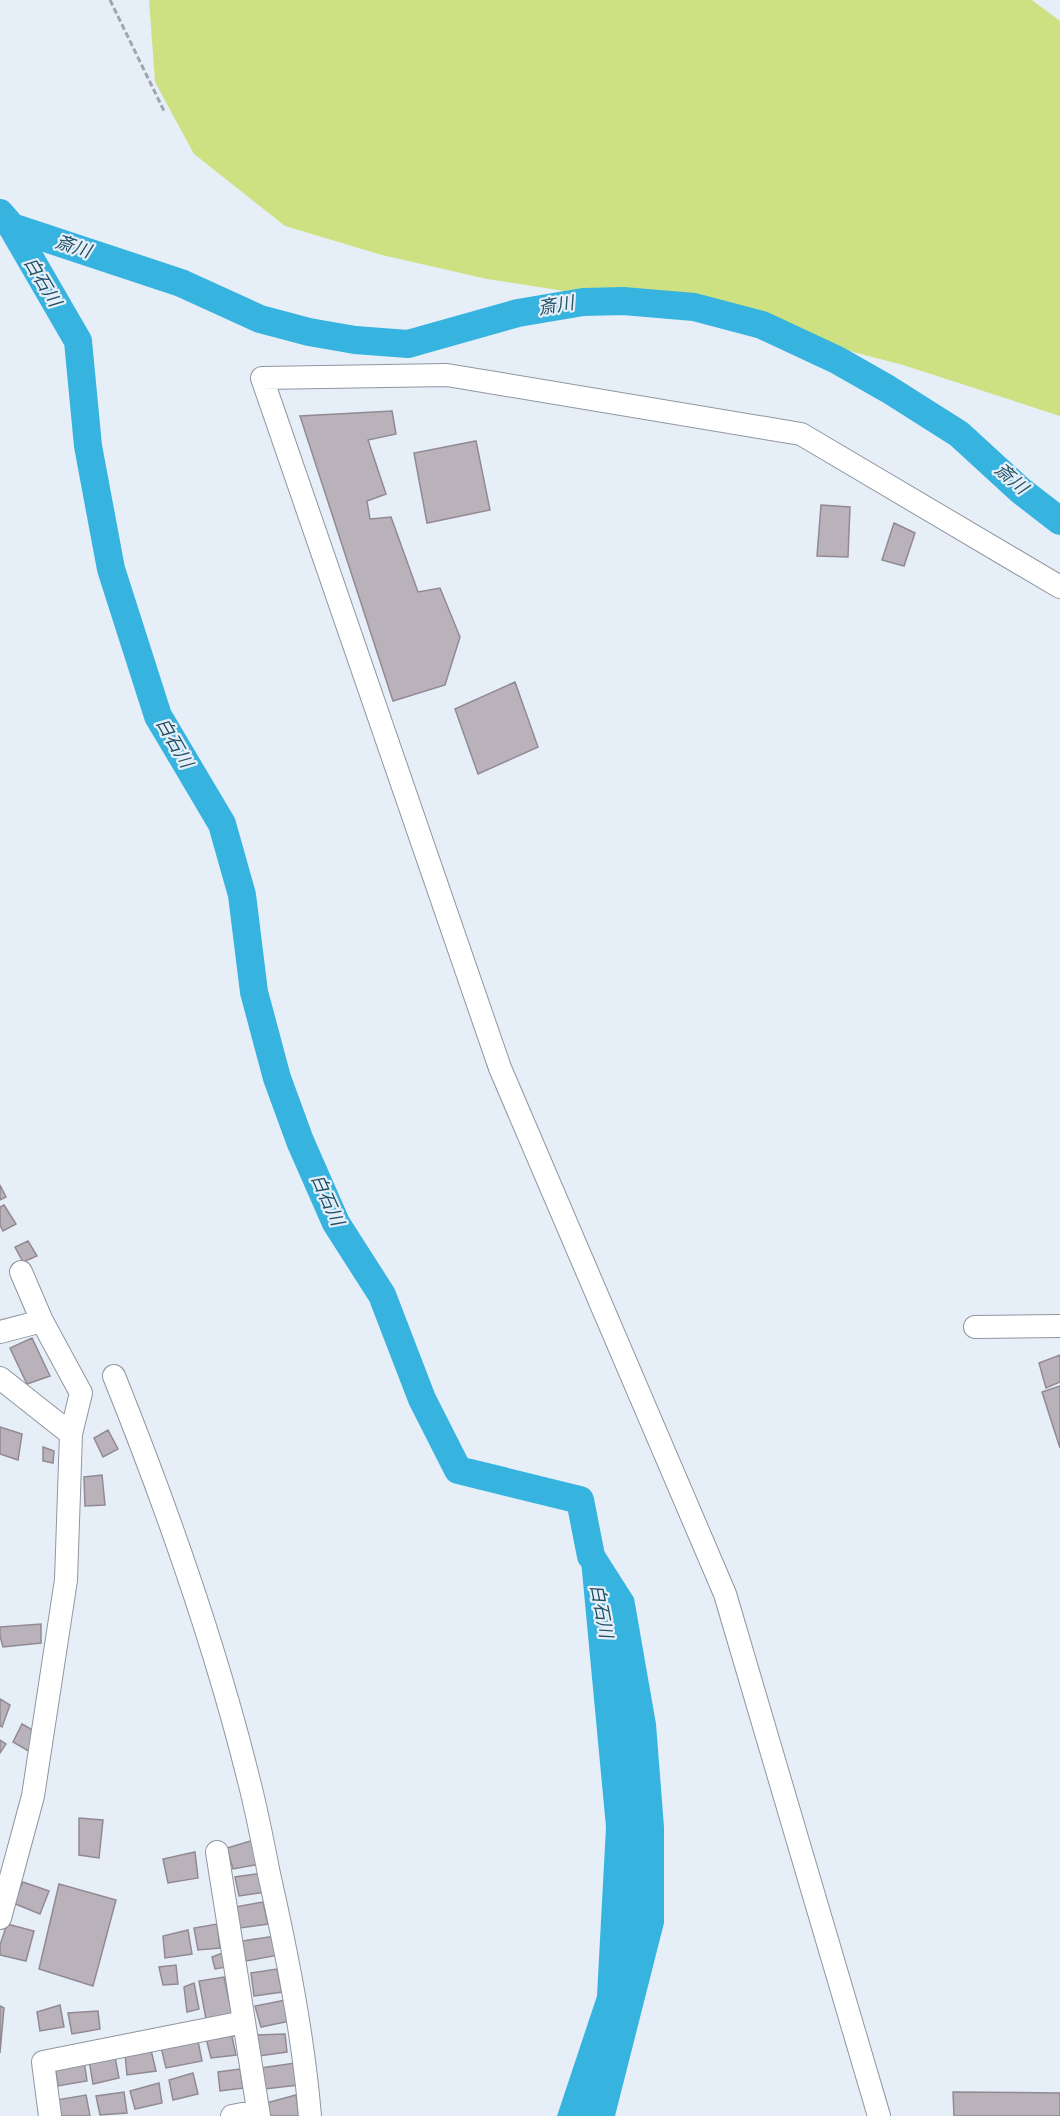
<svg xmlns="http://www.w3.org/2000/svg" width="1060" height="2116" font-family="'Source Sans 3','Noto Sans JP',sans-serif">
  <style>
    .green { fill: #cee182 }
    .water { fill: #37b3e0 }
    .lines { fill: none; stroke-linecap: round; stroke-linejoin: round }
    .river { stroke: #37b3e0; stroke-width: 28 }
    .building { fill: #bab2bb; stroke: #928a93; stroke-width: 1.5 }
    .minor-casing { stroke: #8f96a0; stroke-width: 24 }
    .path { stroke: #a0a6ad; stroke-width: 3; stroke-dasharray: 6 3; stroke-linecap: butt }
    .minor { stroke: #fff; stroke-width: 22 }
    .labels { text-anchor: middle; dominant-baseline: central; stroke-width: 4.5; stroke-linejoin: round; paint-order: stroke }
    .water-label { font-size: 18px; font-style: italic; fill: #225266; stroke: #e6eef8 }
  </style>
  <rect width="100%" height="100%" fill="#e6eef8"/>
  <path class="green" d="M149 0H1032L1060 21V416L903 365 700 312 487 279 382 255 285 226 194 154 155 82Z"/>
  <path class="water" d="M576 1507 634 1598 656 1724 664 1827V1923L615 2116H557L597 1996 606 1827Z"/>
  <g class="lines">
    <path class="river" d="M0 213 12 227 78 341 88 446 111 569 158 716 222 824 242 895 254 992 277 1078 300 1141 336 1223 382 1295 422 1399 458 1470 580 1500 591 1556
      M12 227 181 283 260 319 309 332 355 340 408 344 518 313 583 302 623 301 694 307 762 325 837 360 888 389 959 434 1020 490 1060 521"/>
  </g>
  <path class="building" d="M392 411 396 434 368 440 386 494 367 501 370 519 391 517 418 592 440 588 460 637 445 685 393 701 300 416Z
    M476 441 490 510 427 523 414 453Z
    M821 505 850 507 848 557 817 556Z
    M894 523 915 533 904 566 882 560Z
    M515 682 538 747 478 774 455 709Z
    M0 1185 6 1197 0 1200Z
    M4 1205 16 1224 3 1231 0 1225V1207Z
    M28 1241 37 1256 23 1262 15 1247Z
    M32 1338 50 1376 27 1384 10 1348Z
    M1060 1355V1382L1046 1388 1039 1363Z
    M1060 1386V1448L1042 1392Z
    M0 1427 22 1434 18 1460 0 1454Z
    M108 1430 118 1449 103 1457 94 1438Z
    M43 1447 54 1451 53 1463 43 1461Z
    M102 1475 105 1505 85 1506 84 1477Z
    M41 1624V1643L3 1647 0 1636V1627Z
    M0 1699 10 1705 2 1727 0 1726Z
    M22 1724 38 1733 30 1752 13 1742Z
    M0 1740 6 1744 0 1753Z
    M79 1818 103 1820 99 1858 79 1855Z
    M254 1840 260 1864 233 1869 227 1848Z
    M195 1852 198 1878 168 1883 163 1859Z
    M263 1873 266 1892 239 1896 235 1877Z
    M23 1882 49 1891 40 1914 13 1903Z
    M59 1884 116 1900 93 1986 39 1969Z
    M263 1902 268 1924 240 1928 235 1907Z
    M7 1924 34 1931 26 1961 0 1955V1945Z
    M217 1924 220 1948 198 1950 194 1928Z
    M188 1930 192 1954 165 1958 163 1936Z
    M275 1936 279 1955 246 1961 242 1941Z
    M225 1952 227 1967 215 1969 212 1957Z
    M176 1965 178 1984 163 1985 159 1967Z
    M277 1969 282 1992 254 1996 251 1973Z
    M224 1977 232 2014 206 2019 199 1981Z
    M194 1983 199 2009 187 2012 184 1987Z
    M286 2000 290 2021 261 2027 255 2006Z
    M60 2005 64 2027 40 2031 37 2012Z
    M0 2006 4 2008 0 2053Z
    M98 2011 100 2029 72 2034 68 2013Z
    M231 2032 236 2055 211 2058 206 2038Z
    M285 2034 287 2052 259 2056 256 2035Z
    M198 2041 202 2061 166 2068 161 2047Z
    M151 2050 156 2071 127 2075 125 2054Z
    M114 2052 119 2078 93 2084 89 2060Z
    M84 2061 87 2081 58 2086 55 2066Z
    M295 2063 298 2085 265 2089 261 2068Z
    M240 2069 243 2088 220 2091 218 2072Z
    M193 2073 198 2094 173 2100 169 2080Z
    M159 2083 162 2103 135 2109 130 2091Z
    M124 2092 127 2113 100 2115 96 2096Z
    M953 2092 1060 2093V2116H954Z
    M86 2095 90 2116H59L56 2100Z
    M296 2095 299 2116H269L266 2103Z"/>
  <g class="lines">
    <defs>
      <path id="minor" d="M21 1272 42 1321 81 1393 71 1434
        M975 1327 1060 1326
        M0 1332 42 1321
        M114 1376C167 1508 215 1643 249 1781 257 1812 263 1843 269 1874 287 1954 303 2034 310 2116
        M0 1378 71 1434 66 1580 33 1796 0 1918
        M217 1852 259 2116
        M50 2116 43 2062 244 2022
        M232 2116 258 2111
        M879 2116 725 1594 500 1068 262 378 447 375 801 434 1060 587"/>
    </defs>
    <use href="#minor" class="minor-casing"/>
    <path class="path" d="M110 0 165 113"/>
    <use href="#minor" class="minor"/>
  </g>
  <g class="labels">
    <g class="water-label">
      <text transform="translate(73 247) rotate(18)">斎川</text>
      <text transform="translate(42 282) rotate(59)">白石川</text>
      <text transform="translate(556 306) rotate(-10)">斎川</text>
      <text transform="translate(1011 479) rotate(41)">斎川</text>
      <text transform="translate(174 743) rotate(60)">白石川</text>
      <text transform="translate(327 1200) rotate(66)">白石川</text>
      <text transform="translate(601 1611) rotate(79)">白石川</text>
    </g>
  </g>
</svg>
